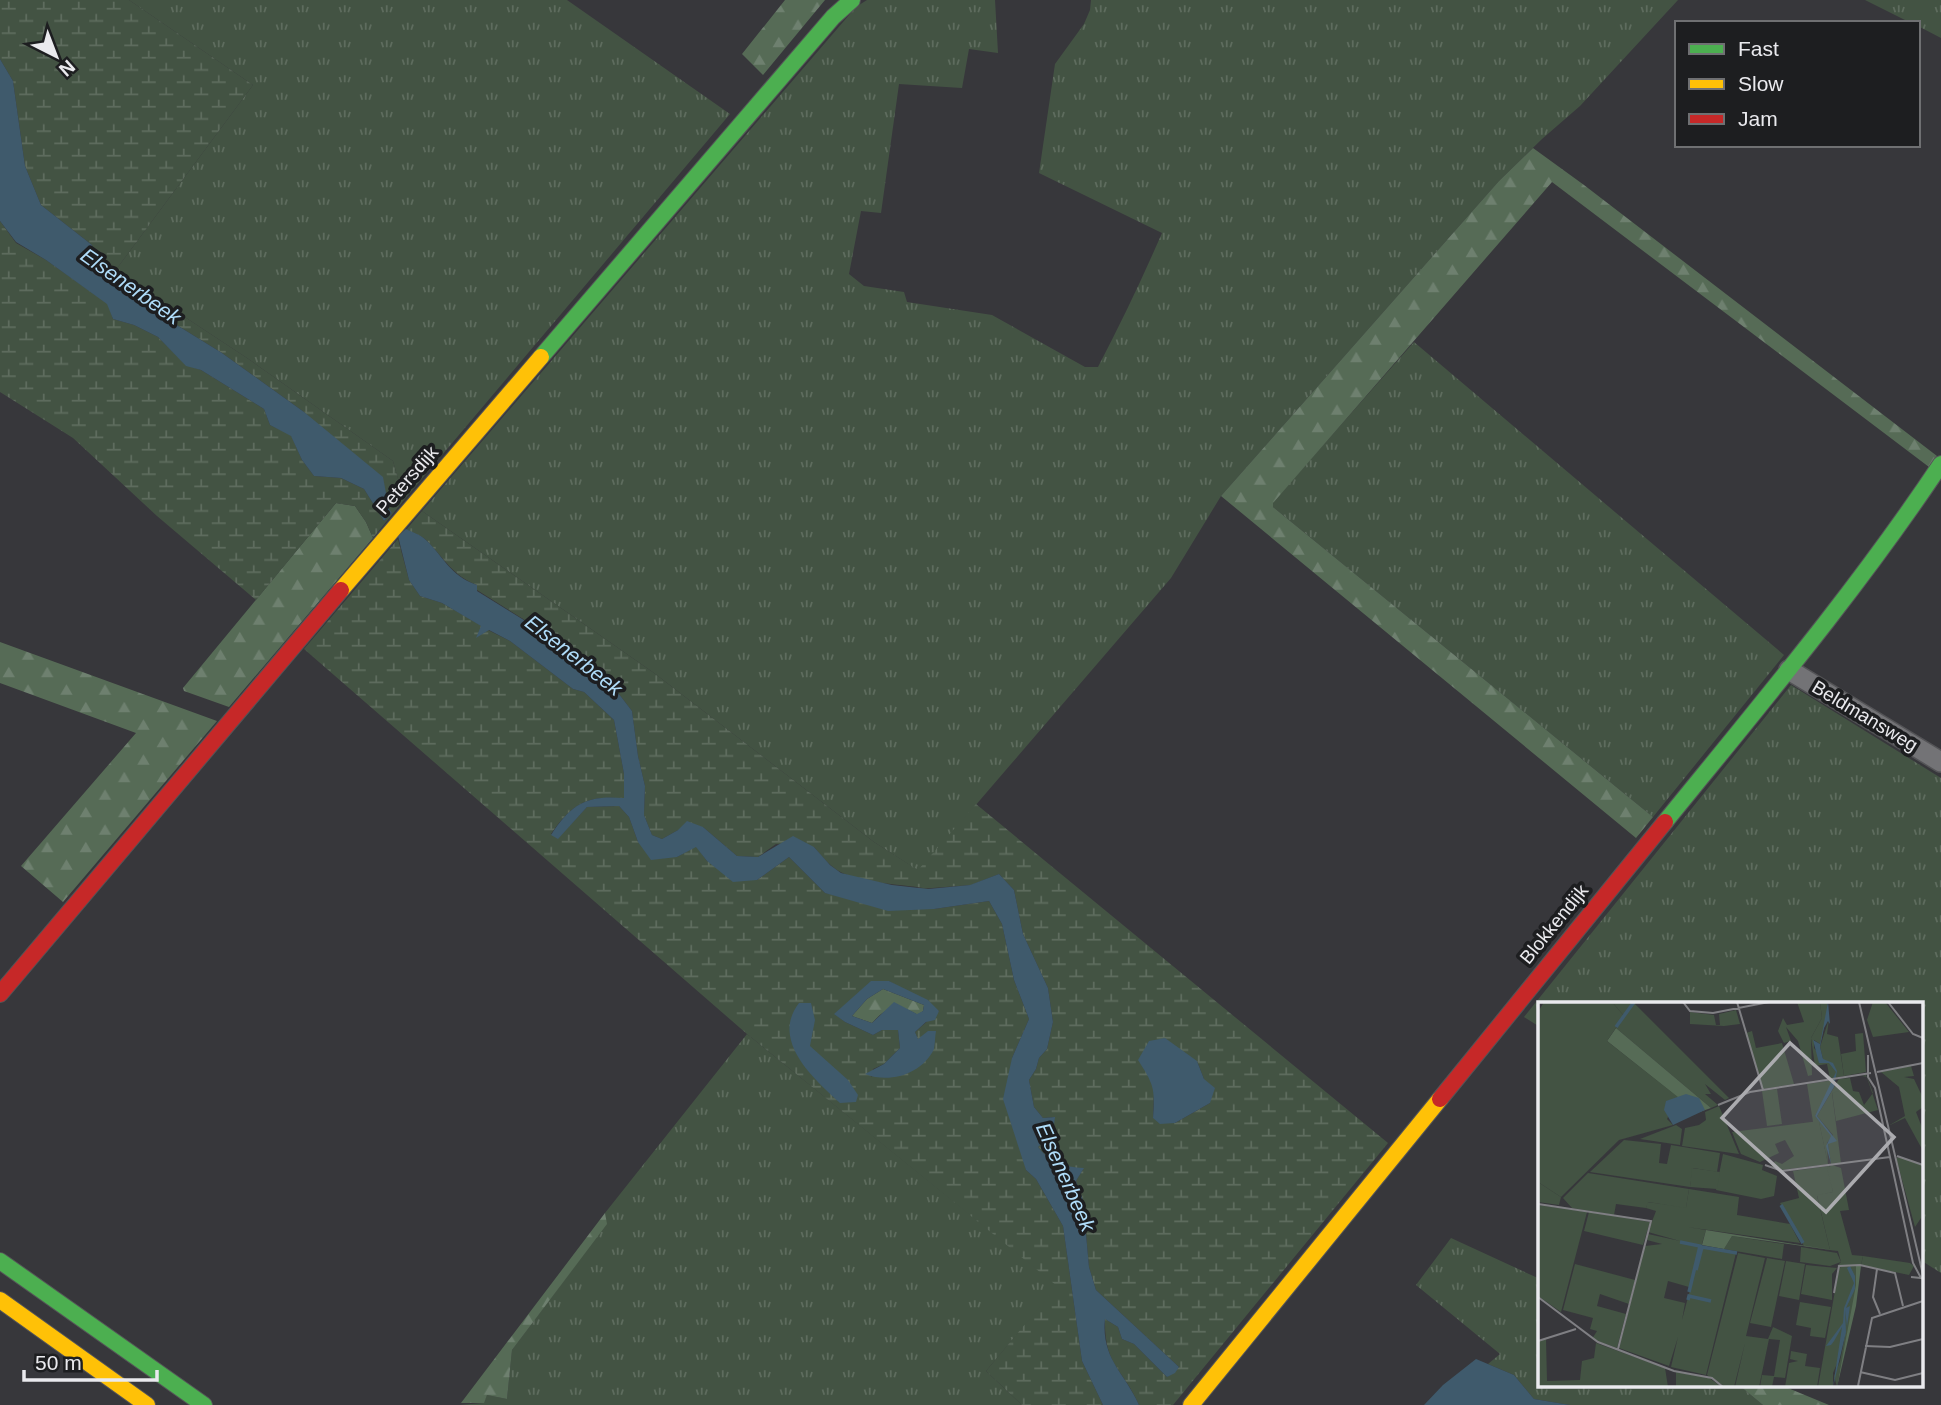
<svg xmlns="http://www.w3.org/2000/svg" width="1941" height="1405" font-family="Arial,sans-serif">
  <style>
    .grass { fill: url(#grass-tufts) }
    .forest { fill: url(#forest-firs) }
    .wetland { fill: url(#wetland-marsh); fill-rule: evenodd }
    .water { fill: #3f5a6c; fill-rule: evenodd }
    .lines { fill: none; stroke-linecap: round; stroke-linejoin: round }
    .street-casing { stroke: #545457; stroke-width: 22 }
    .fast-casing { stroke: #545457; stroke-width: 18 }
    .slow-casing { stroke: #545457; stroke-width: 18 }
    .jam-casing { stroke: #545457; stroke-width: 18 }
    .street { stroke: #737376; stroke-width: 19 }
    .fast { stroke: #4caf50; stroke-width: 16 }
    .slow { stroke: #ffc107; stroke-width: 16 }
    .jam { stroke: #c62828; stroke-width: 16 }
    .labels { text-anchor: middle; dominant-baseline: central; stroke-width: 7; stroke-linejoin: round; paint-order: stroke }
    .street-label { font-size: 19px; fill: #eaeaee; stroke: #1d1e20 }
    .water-label { font-size: 21px; font-style: italic; fill: #afdcf9; stroke: #1d1e20 }
    .inset-river { fill: none; stroke: #3f5a6c; stroke-width: 3.5 }
    .inset-road { fill: none; stroke: #7f7f83; stroke-width: 2 }
    .view { fill: #ababaf; fill-opacity: 0.15; stroke: #ababaf; stroke-width: 3.5 }
    .inset-edge { fill: none; stroke: #eaeaee; stroke-width: 3.5 }
  </style>
  <defs>
    <pattern id="grass-tufts" width="24" height="20" patternUnits="userSpaceOnUse" patternTransform="scale(1.75)"><rect width="24" height="20" fill="#435343"/><path d="M3 7l-1-3M5 7V3M7 7l1-3M15 17l-1-3M17 17v-4M19 17l1-3" fill="none" stroke="#5e6c5e"/></pattern>
    <pattern id="forest-firs" width="22" height="20" patternUnits="userSpaceOnUse" patternTransform="scale(1.75)"><rect width="22" height="20" fill="#566b56"/><path d="M5 1l3.5 6h-7zM16 11l3.5 6h-7z" fill="#6e806f"/></pattern>
    <pattern id="wetland-marsh" width="20" height="14" patternUnits="userSpaceOnUse" patternTransform="scale(1.75)"><rect width="20" height="14" fill="#435343"/><path d="M1 5h8M5 5V1M11 12h8M15 12V8" fill="none" stroke="#5e6c5e"/></pattern>
  </defs>
  <rect width="100%" height="100%" fill="#37373b"/>
  <path class="grass" d="M129 0H567L730 114 404 500 393 461 247 358 115 271 253 85Z
    M867 0H995L998 53 969 49 962 88 899 84 881 213 861 211 849 274 864 286 904 292 907 302 992 315 1085 367H1098C1121 323 1142 279 1162 233L1039 173 1055 64 1084 24 1090 10 1091 0H1678L1580 106 1542 139 1499 181 1221 496 1171 578 919 871 874 842 654 673 422 511 856 7Z
    M1865 0H1941V38L1918 26V23H1911Z
    M1414 342 1784 655 1653 817 1273 507 1272 503Z
    M1791 685 1941 778V1273L1922 1261V1004H1540V1027L1524 1017Z
    M747 1034 1058 1286 986 1371 1022 1405H460L483 1403 487 1395 507 1399 512 1350 606 1224 605 1213Z
    M1451 1238 1540 1279V1386H1740L1763 1405H1570L1534 1399 1514 1375 1488 1364 1500 1354 1416 1285Z"/>
  <path class="forest" d="M785 0H825L763 75 742 54Z
    M1533 148 1584 185 1937 456 1929 467 1552 182 1273 503V507L1653 817 1636 838 1221 496 1499 181Z
    M336 503 355 506 366 522 373 538 229 707 184 691 183 688Z
    M0 642 217 721 63 902 21 866 136 733 0 683Z
    M883 989 924 1005 923 1011 918 1015C898 1003 887 1006 872 1023L852 1016 867 999Z
    M605 1213 607 1224 512 1350 507 1399 487 1395 484 1403H461Z
    M1740 1386H1783L1829 1405H1763Z"/>
  <path class="wetland" d="M0 0H129L253 85 115 271 247 358 393 461 404 500 373 538 366 522 355 506 336 503 256 600 157 516 73 438 0 392V221L16 243 46 260 108 304 113 319 134 325 158 337 186 365 201 370 264 409 270 425 291 435 302 460 314 476 341 478 364 489 384 521 392 513 304 412 222 353 112 285 96 267 92 245 41 205 25 166 13 81 0 59Z
    M422 511 654 673 874 842 918 870 976 804 1388 1143 1173 1405H1139C1123 1368 1104 1366 1105 1319L1118 1327 1122 1339 1134 1344 1167 1377 1179 1367 1096 1290 1089 1267 1083 1200 1076 1181 1083 1169C1064 1167 1050 1162 1038 1147L1054 1117 1043 1118 1034 1107 1029 1080 1036 1069 1039 1058 1047 1049 1053 1022 1048 988 1023 934 1014 890 999 874 971 885 906 890 923 888C900 884 857 883 837 870 828 864 821 855 814 847L776 844 758 857 737 856 703 827 678 830 662 839 652 835 644 815 645 786 638 756 632 711 609 681 574 651 477 590V585C453 576 444 558 426 540 421 535 413 533 406 530ZM1197 1061 1204 1079 1210 1103 1175 1123 1153 1117 1154 1094 1153 1082Z
    M398 539 409 580 420 596 442 603 482 626 477 637 488 630 510 641 573 689 584 692 614 720 624 774V799C587 794 571 805 551 834L558 838 587 807 619 806 629 817 638 842 677 857 696 846 707 861 757 880 789 857 825 893 934 909 989 901 1002 924 1014 980 1029 1019 1012 1058 1026 1170 1036 1179 1063 1226 1082 1361 1103 1405H1022L986 1371 1057 1286 747 1034 304 649ZM872 981H889L939 1011 915 1032 918 1040 871 1077 873 1069 884 1064 900 1048 898 1030H882L873 1035 845 1022 835 1014Z"/>
  <path class="water" d="M0 59 13 81 25 166 41 205 92 245 96 267 112 285 222 353 304 412 383 477 389 509 392 513 384 521 364 489 341 478 314 476 302 460 291 436 270 425 264 409 201 370 186 366 158 337 134 325 113 319 107 304 46 260 16 242 0 221Z
    M406 529C412 532 421 535 426 540 445 558 449 575 477 585V591L574 651 609 681 632 711 638 756 645 786 644 815 652 835 662 839 678 830 687 821 703 827 737 856 758 857 793 836 814 847 830 865 841 873 892 885 928 889 970 885 999 874 1014 890 1023 934 1048 988 1053 1022 1047 1049 1039 1058 1036 1069 1029 1080 1034 1107 1043 1118 1055 1117 1054 1125 1043 1134V1142L1038 1147C1050 1162 1064 1167 1084 1168L1076 1181 1083 1200 1089 1267 1096 1290 1179 1367 1175 1373 1167 1377 1134 1344 1122 1339 1118 1327 1105 1319C1101 1359 1125 1373 1139 1405H1103L1082 1361 1063 1226 1036 1179 1026 1170 1003 1099 1012 1058 1029 1019 1014 980 1002 924 989 901 934 909 888 911 825 893 789 857 757 880 733 882 707 861 696 847 677 857 651 860 638 842 629 817 619 806 587 807 558 839 551 835C571 804 586 795 624 798V774L614 720 584 692 573 689 510 641 489 630 476 638 481 626 442 603 420 596 409 580 398 536Z
    M871 981H889L928 1000 939 1011 935 1020 926 1022 915 1032 918 1039 928 1031H936C935 1036 935 1044 934 1049 922 1074 890 1084 865 1074L884 1064 900 1048 898 1030H882L873 1035 845 1022 834 1014ZM883 989 924 1005 923 1011 917 1014 894 1002 872 1023 852 1016 867 999Z
    M799 1003H811L815 1020 810 1046 848 1080 858 1095 856 1102 840 1103C814 1079 770 1041 799 1003Z
    M1165 1038 1197 1061 1204 1079 1215 1088 1210 1103 1175 1123 1160 1124 1153 1118C1155 1088 1154 1085 1138 1060L1149 1041Z
    M1476 1359 1514 1375 1534 1399 1570 1405H1424L1443 1385Z"/>
  <g class="lines">
    <defs>
      <path id="street" d="M1789 670 1941 762"/>
      <path id="fast" d="M541 357 833 17 852 0
        M1665 822C1760 705 1857 590 1941 464
        M0 1261 204 1405"/>
      <path id="slow" d="M341 590 541 357
        M0 1300 147 1405
        M1191 1405 1440 1099"/>
      <path id="jam" d="M0 994 341 590
        M1440 1099 1665 822"/>
    </defs>
    <use href="#street" class="street-casing"/>
    <use href="#fast" class="fast-casing"/>
    <use href="#slow" class="slow-casing"/>
    <use href="#jam" class="jam-casing"/>
    <use href="#street" class="street"/>
    <use href="#fast" class="fast"/>
    <use href="#slow" class="slow"/>
    <use href="#jam" class="jam"/>
  </g>
  <g class="labels">
    <g class="street-label">
      <text transform="translate(407 480) rotate(-49)">Petersdijk</text>
      <text transform="translate(1865 716) rotate(31)">Beldmansweg</text>
      <text transform="translate(1554 924) rotate(-51)">Blokkendijk</text>
    </g>
    <g class="water-label">
      <text transform="translate(131 286) rotate(35)">Elsenerbeek</text>
      <text transform="translate(574 655) rotate(38)">Elsenerbeek</text>
      <text transform="translate(1066 1177) rotate(66)">Elsenerbeek</text>
    </g>
  </g>
  <g transform="translate(1538 1002)">
    <rect width="385" height="385" fill="#37373b"/>
    <path d="M74 0H95L191 96 187 98 167 82 173 92H167L180 103 173 106 78 26 86 14ZM259 0H282L284 16 273 36 274 73 270 74 260 39 248 25 253 39 246 41 240 29 245 16 249 23 266 20ZM335 0H347L371 30 335 35 329 18ZM198 8 202 22 186 24 152 22V10L176 13 178 23H182L181 12ZM214 29 218 46 244 41 256 82 225 87 208 31ZM325 31 328 70 306 74 303 52 318 49 317 32ZM373 64 376 74 366 75 376 77 385 96V105L378 110 385 128 384 147 367 116 350 124 367 114 361 85 343 70ZM328 73 340 108 298 119 294 90 301 77 312 76 315 89 321 90 326 103 335 91 329 75 324 74ZM239 87 244 122 229 124 224 89ZM181 104 201 152 144 144 147 126 161 123 168 118 167 110ZM281 119 290 162 243 168 233 165 237 159 244 162 256 154 247 138 237 142 241 151 222 160 203 152 194 130ZM138 123 144 127 142 143 102 137ZM86 138 123 142 121 161 129 162 133 143 182 151 179 170 155 166 152 185 52 170ZM185 152 225 163 224 168 239 174 236 194 223 197 178 188ZM364 155 383 162V216L377 225 358 156ZM291 164 295 190 279 194 292 248 266 244 242 201 261 196 255 169ZM0 180 23 195 21 203 0 200ZM151 187 201 195 199 213 252 222 262 241 149 225 168 228 163 245 198 251 168 373 133 365 140 335 131 364 81 346 107 244 124 242 109 238 110 232 142 239 110 230 118 209 108 206 109 200 148 205ZM161 253V254L144 318 147 301 126 296 130 279 151 285ZM0 203 49 210 23 310 0 294ZM51 210 112 220 105 243 46 229ZM194 234 246 242 244 257 186 247ZM263 245 299 251 303 260 292 264 262 260ZM200 251 227 256 208 334 230 337 235 325 254 334 247 376 236 375 234 385H222L224 373 236 374 242 338 231 337 221 385H197L207 341 196 385H187L169 373ZM325 254 372 261 376 264 371 273 323 263ZM229 256 247 259 233 325 212 321ZM248 259 267 262 261 298 241 294ZM37 262 97 278 91 302 62 292 59 304 88 312 79 346 54 337 59 329 52 327 55 316 25 308ZM268 263 299 266 294 272V298L263 292ZM262 300 293 305 287 336 272 334 273 326 258 323ZM8 337 9 379 42 378 44 359 56 356 58 341 127 366 130 385H0V339ZM253 349 269 352 267 364 282 366 279 385H247L251 361 260 359 252 357ZM138 370 171 376 184 385H138Z" fill="#435343" fill-rule="evenodd"/>
    <path d="M78 26 173 106 153 113 133 90 69 39ZM168 228 300 249 194 234 186 247 164 243ZM318 264H323L318 304 299 385Z" fill="#566b56"/>
    <path d="M6 0H74L86 14 69 39 140 95 129 117 135 123 81 138 23 195 0 180V10ZM282 0H289L290 9 282 42 276 38V46L285 57 282 45 291 17 289 32 300 35 306 74 292 77 289 62 277 64 273 36 284 16ZM301 77V89L294 91 303 161 293 162 290 142 295 133 279 114ZM296 78 277 114 294 134 289 141 290 162 281 120H275L269 82ZM294 163 303 166 311 208 302 209 314 253 325 254 323 263 318 264V283L299 385 296 374 302 359 308 330 305 322 301 357 295 371V385H280L301 266 307 263 299 264 303 260 300 249 292 248 279 193 295 190 289 166ZM154 166 182 170 179 187 152 185ZM50 171 151 187 148 206 110 200 108 206 78 202 76 213 34 206 25 196Z" fill="#435343"/>
    <path d="M290 0 292 22 290 19 286 26 282 45 285 57 295 61 299 69 296 85 279 114 299 139 290 142 293 162 288 144 293 134 277 114 298 70 291 61H281L275 38 282 42ZM148 92 161 96 167 108 135 123 126 108 128 99ZM312 264 317 274V287L308 306 312 304 309 324 307 308 308 330 295 385 304 325 296 339 293 343 288 344 305 321 306 306 316 281 309 266Z" fill="#3f5a6c"/>
    <path class="inset-river" d="M78 25 96 0M243 203 265 241M142 240 162 244 151 290M158 268 164 245 199 251M150 298 151 294 173 299"/>
    <path class="inset-road" d="M145 0 152 9 175 11 231 0M199 0 225 88M321 0 385 273M350 0 375 32 385 36M330 53V75L337 86 375 261 383 276 373 275M339 70 385 61M180 103 212 90 333 71M359 154 385 163M227 163 244 169 352 155M0 202 113 219 80 347M339 267 335 295 342 312M296 291 301 264 322 263 357 271 365 304M0 295 60 340 136 369 174 376 185 385M0 339 38 327M327 344 352 345 385 337M322 370 357 378 385 371M320 384 334 316 385 299"/>
    <path class="view" d="M252 41 356 135 288 210 184 116Z"/>
    <rect width="385" height="385" class="inset-edge"/>
  </g>
  <rect x="1675" y="21" width="245" height="126" fill="#1d1e20" stroke="#6f7072" stroke-width="2"/>
  <rect x="1689" y="44" width="35" height="10" fill="#4caf50" stroke="#6f7072" stroke-width="2"/>
  <text x="1738" y="56" font-size="21" fill="#eaeaee">Fast</text>
  <rect x="1689" y="79" width="35" height="10" fill="#ffc107" stroke="#6f7072" stroke-width="2"/>
  <text x="1738" y="91" font-size="21" fill="#eaeaee">Slow</text>
  <rect x="1689" y="114" width="35" height="10" fill="#c62828" stroke="#6f7072" stroke-width="2"/>
  <text x="1738" y="126" font-size="21" fill="#eaeaee">Jam</text>
  <g transform="translate(56 56) rotate(138)" stroke="#1d1e20" stroke-width="5" paint-order="stroke">
  <path d="M0-5L12 26L0 18L-12 26Z" fill="#eaeaee"/>
  <text y="-10" font-size="19" font-weight="bold" text-anchor="middle" fill="#eaeaee">N</text>
  </g>
  <path d="M24 1370v10h133v-10" fill="none" stroke="#eaeaee" stroke-width="3.5"/>
  <text x="35" y="1370" font-size="21" fill="#eaeaee" stroke="#1d1e20" stroke-width="5" paint-order="stroke">50 m</text>
</svg>
